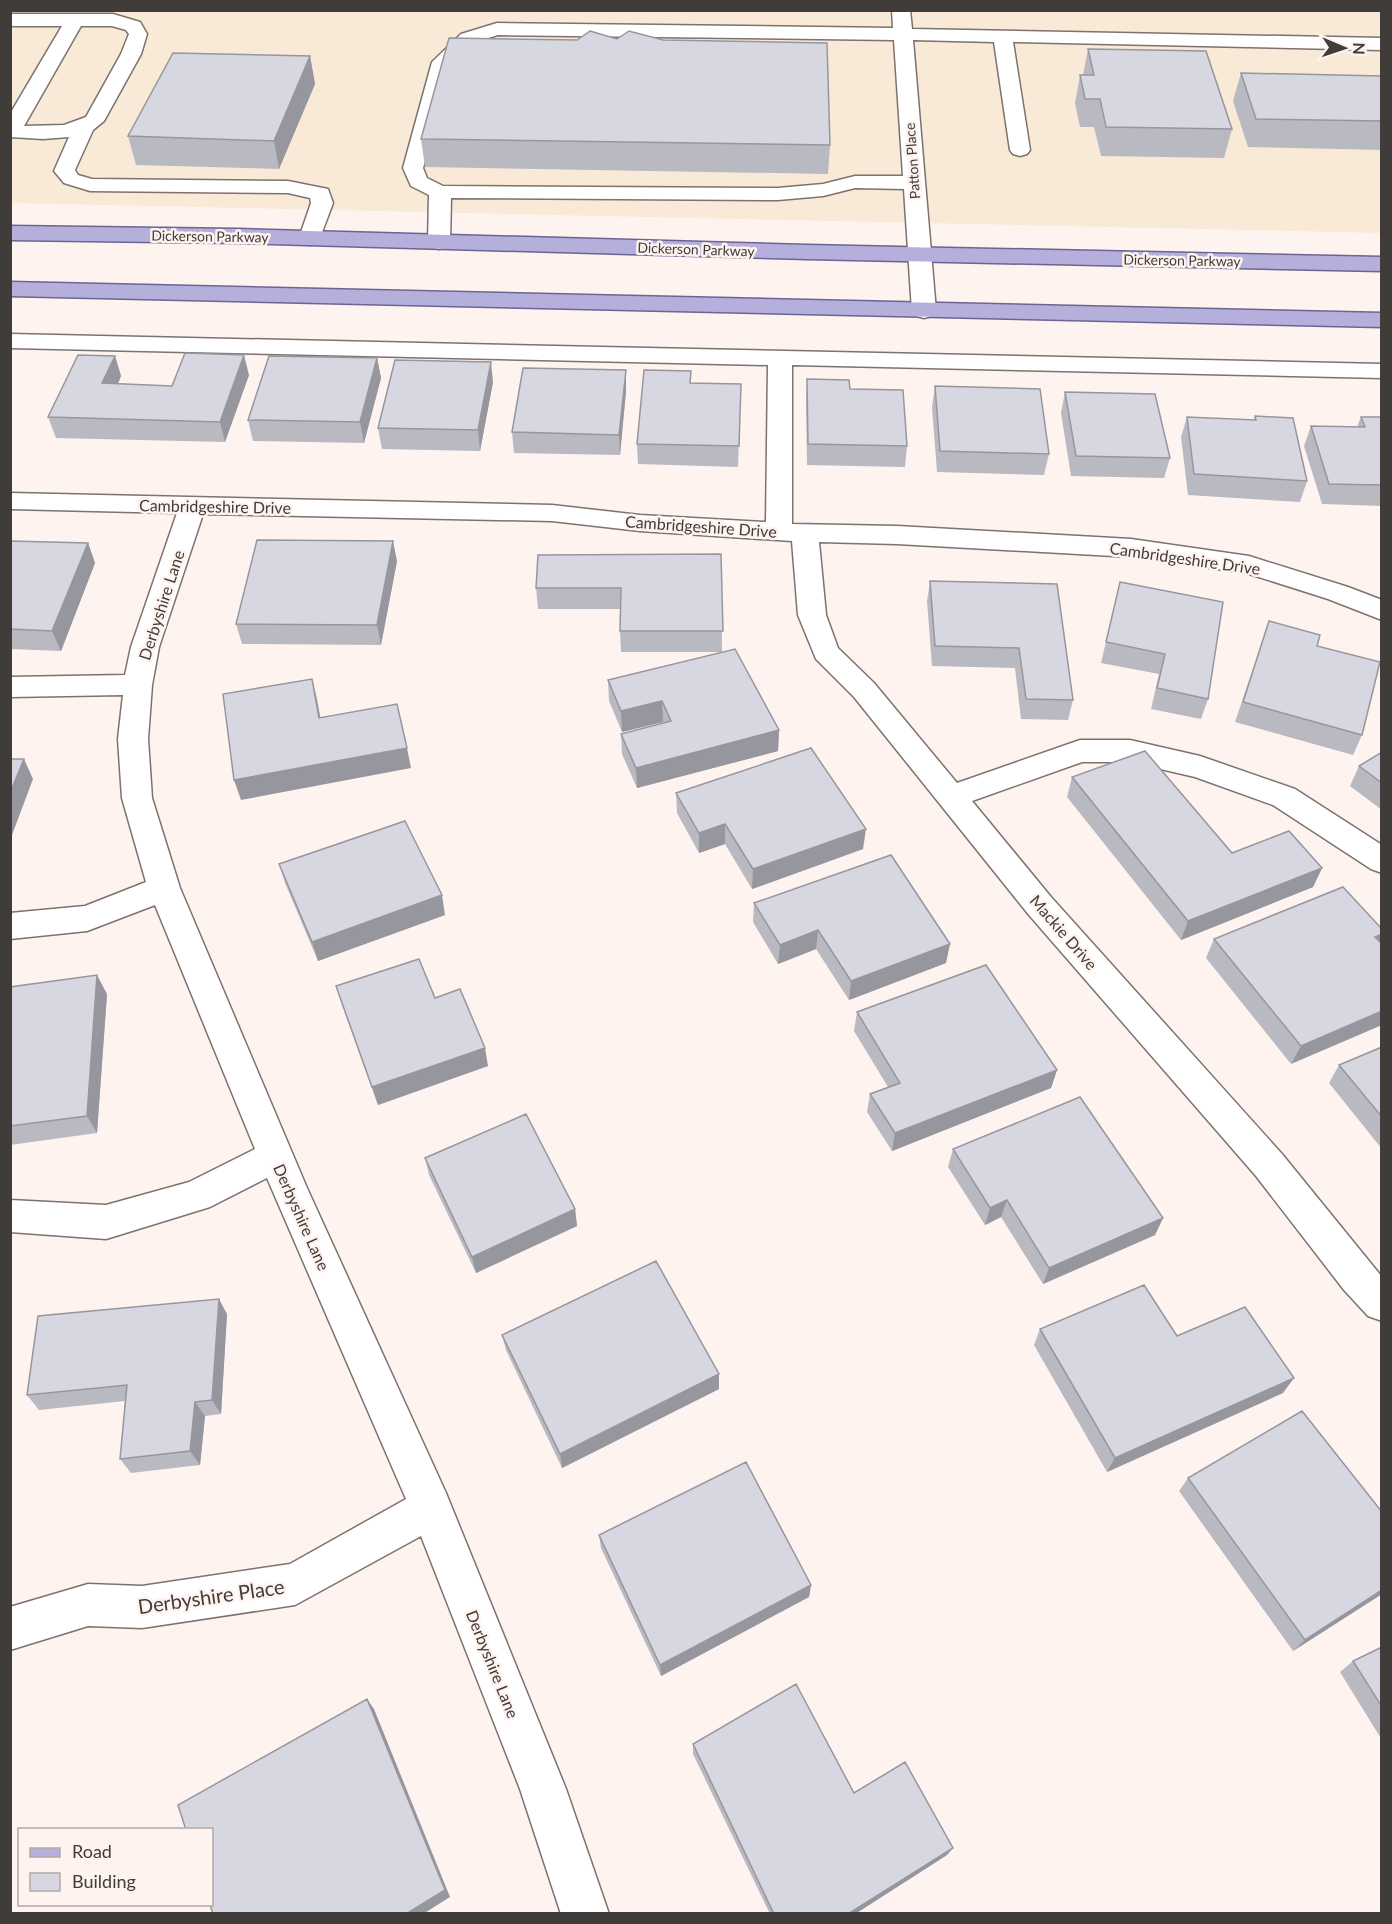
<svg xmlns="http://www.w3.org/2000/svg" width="1392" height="1924" font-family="Lato,sans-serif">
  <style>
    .industrial { fill: #f8ead7 }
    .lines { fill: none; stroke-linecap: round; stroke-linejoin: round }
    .minor-casing { stroke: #7c726e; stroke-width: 3 }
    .major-casing { stroke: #6c6593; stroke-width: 3 }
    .minor { fill: #fff; fill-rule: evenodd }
    .major { fill: #b5b0db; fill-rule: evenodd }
    .wall { fill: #b9b9c2 }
    .shaded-wall { fill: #96969e }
    .building { fill: #d7d7e1; stroke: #96969e; stroke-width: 1.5 }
    .labels { text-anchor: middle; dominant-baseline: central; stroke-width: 5; stroke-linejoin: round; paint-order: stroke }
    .far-street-label { font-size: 14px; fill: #403c3a; stroke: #fef3ef }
    .street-label { font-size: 16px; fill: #403c3a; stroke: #fef3ef }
    .near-street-label { font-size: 20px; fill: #403c3a; stroke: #fef3ef }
  </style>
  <rect width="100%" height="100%" fill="#fef3ef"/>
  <path class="industrial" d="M11 11H1381V233L11 203Z"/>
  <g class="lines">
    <defs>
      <path id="minor" d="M892 10H910L912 29 1382 38V50L1013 42 1030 150 1027 154 1020 156 1013 154 1010 150 994 42 913 40 936 311 932 316 924 318 916 316 912 311 904 189 855 188 823 196 778 200 451 198 450 242 447 247 439 249 431 247 428 242 429 195 411 186 403 168 432 62 461 34 497 23 893 28ZM498 35 894 40 903 176H855L823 184 778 188 443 186 427 178 423 168 451 64 475 42Z
        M10 14H113L140 22 147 34 141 54 104 121 93 130 75 170 78 175 92 179 288 181 328 189 333 203 318 243 310 245 302 243 299 238 311 203 310 198 288 193 90 191 64 183 54 171 69 137 43 139 10 137V114L62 26H10ZM81 26H112L126 30 129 34 121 54 86 117 64 125 24 126Z
        M10 334 1382 364V378L792 365V524L897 526 1131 539 1249 556 1348 587 1382 600V620L1328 599 1246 573 1131 557 897 544 819 542 826 615 838 648 874 683 957 783 1080 740H1130L1200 756 1295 789 1382 845V873L1371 869 1273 805 1195 777 1130 762H1082L972 801 1051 897 1282 1154 1382 1277V1321L1368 1316 1344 1290 1256 1176 1029 915 854 697 816 659 798 615 792 541 640 531 552 521 203 514 159 647 152 685 148 739 152 798 180 888 307 1188 446 1493 566 1789 609 1914H561L520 1789 421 1536 295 1605 142 1628 88 1626 10 1650V1607L88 1584 142 1586 290 1564 406 1499 267 1178 210 1207 106 1239 10 1232V1200L106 1205 189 1182 255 1149 155 905 87 931 10 939V913L85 906 146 882 122 798 118 739 123 695 10 697V677L125 675 131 647 177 513 10 509V493L552 505 640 515 766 522 768 365 10 348Z"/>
      <path id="major" d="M10 226 238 229 807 245 1382 257V271L807 259 238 243 10 240Z
        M10 282 1382 313V327L10 296Z"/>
    </defs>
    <use href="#minor" class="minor-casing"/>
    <use href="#major" class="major-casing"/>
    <use href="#minor" class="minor"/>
    <use href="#major" class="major"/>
  </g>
  <path class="wall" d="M1088 49 1232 129 1224 158 1101 156 1094 127H1080L1075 103 1080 75H1083Z
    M310 56 315 84 279 169 136 165 128 136Z
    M1241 73 1382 76V150L1248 147 1233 101Z
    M421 139 830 145 828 174 425 167Z
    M115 356 121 376 118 384 172 386 249 375 225 442 56 438 48 417Z
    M377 358 381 378 364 443 253 441 248 420Z
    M807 379 850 389 907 446 905 467 807 465 806 400Z
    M493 382 480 451 382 449 378 428Z
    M691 383 741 384 738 467 638 464 637 444Z
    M935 386 1049 454 1044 475 937 472 932 407Z
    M626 391 620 455 514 453 512 432Z
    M1065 392 1170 458 1164 478 1071 476 1061 413Z
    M1255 416 1307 481 1300 502 1188 495 1181 437 1187 417 1254 420Z
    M1361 417H1382V506L1322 504 1304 446 1311 426 1357 427Z
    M10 541 88 543 95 563 61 651 10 649Z
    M721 554 722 652H621L620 631V609H538L536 588Z
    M397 561 381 645 242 644 236 624Z
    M930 581 1057 584 1073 700 1068 720 1021 719 1015 668 932 666 927 601Z
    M1120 582 1208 699 1201 719 1151 709 1159 674 1101 663Z
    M1269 621 1317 646 1362 735 1353 755 1235 722Z
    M608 680 779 730 778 751 637 788 622 754 621 734 663 723V722L622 732 609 701Z
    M1382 752V810L1350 786 1359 766Z
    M1072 777 1232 853 1322 868 1313 887 1181 940 1067 797Z
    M676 793 863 849 752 889 725 844 699 853 677 813Z
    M279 864 445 915 318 961 285 883Z
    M754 903 946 963 849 1000 816 949 778 964 753 922Z
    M1382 929 1291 1064 1206 958 1214 939Z
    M336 986 435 998 488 1066 378 1105 342 1005Z
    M10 987 107 994 97 1133 10 1145Z
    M857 1012 1057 1070 1051 1088 892 1151 867 1112 870 1094 888 1087 854 1031Z
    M1382 1047V1149L1329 1083 1339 1065Z
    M953 1149 1163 1218 1155 1235 1043 1284 1001 1217 985 1225 948 1167Z
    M425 1158 575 1209 577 1226 476 1273 429 1175Z
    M227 1314 221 1414 205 1416 200 1465 131 1473 120 1459 125 1401 39 1410 27 1395Z
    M1040 1329 1177 1336 1283 1393 1107 1472 1034 1345Z
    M502 1335 719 1374V1389L562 1468 506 1350Z
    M1188 1478 1382 1512V1594L1293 1651 1179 1491Z
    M599 1535 811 1585 809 1597 661 1676 601 1548Z
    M1382 1647V1740L1340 1672 1353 1661Z
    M693 1744 854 1793 947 1855 855 1914H770L693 1754Z"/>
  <path class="shaded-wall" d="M310 56 315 84 279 169 274 141Z
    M244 355 249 375 225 442 220 422Z
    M115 356 121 376 109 404 102 383Z
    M377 358 381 378 364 443 360 422Z
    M491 362 493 382 480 451 478 430Z
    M626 370V391L620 455 619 435Z
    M393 541 397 561 381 645 377 625Z
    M88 543 95 563 61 651 52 631Z
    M312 679 317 699 324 738 319 718Z
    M662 701 663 722 622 732 621 711Z
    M779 730 778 751 637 788 636 768Z
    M407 748 411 768 241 800 234 780Z
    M24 759 33 779 12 835 10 833V793Z
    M725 824V844L699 853V833Z
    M866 829 863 849 752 889 753 869Z
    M1322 868 1313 887 1181 940 1188 921Z
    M442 895 445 915 318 961 312 942Z
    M818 930 816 949 778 964 780 945Z
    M1382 934V940L1375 952V937Z
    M950 944 946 963 849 1000 851 981Z
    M97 975 107 994 97 1133 87 1116Z
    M1382 1011V1025L1291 1064 1301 1046Z
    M485 1048 488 1066 378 1105 372 1087Z
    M1057 1070 1051 1088 892 1151 895 1133Z
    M1007 1200 1001 1217 985 1225 990 1208Z
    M575 1209 577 1226 476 1273 472 1257Z
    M1163 1218 1155 1235 1043 1284 1049 1268Z
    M219 1299 227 1314 221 1414 212 1400Z
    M719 1374V1389L562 1468 560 1454Z
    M1294 1378 1283 1393 1107 1472 1115 1458Z
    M195 1402 205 1416 200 1465 190 1451Z
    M811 1585 809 1597 661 1676 660 1665Z
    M1382 1590V1594L1293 1651 1305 1640Z
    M367 1699 374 1709 450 1897 423 1914H406Z
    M953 1848 947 1855 855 1914H848Z"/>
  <path class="building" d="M590 31 617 39 629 31 663 40 827 43 830 145 421 139 449 38 577 40Z
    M1088 49 1206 51 1232 129 1106 127 1100 99H1085L1080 75H1094Z
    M173 53 310 56 274 141 128 136Z
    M1241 73 1382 76V121L1256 119Z
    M185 353 244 355 220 422 48 417 78 355 115 356 102 383 172 386Z
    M269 356 377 358 360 422 248 420Z
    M395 360 491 362 478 430 378 428Z
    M523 368 626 370 619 435 512 432Z
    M644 370 691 371 690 383 741 384 739 446 637 444Z
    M807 379 849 380 850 389 903 390 907 446 808 444Z
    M935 386 1040 389 1049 454 940 451Z
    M1065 392 1155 394 1170 458 1076 456Z
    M1255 416 1293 418 1307 481 1194 474 1187 417 1256 420Z
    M1361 417H1382V485L1329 484 1311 426 1365 427Z
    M257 540 393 541 377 625 236 624Z
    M10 541 88 543 52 631 10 629Z
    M721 554 723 631H620L621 588H536L538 555Z
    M930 581 1057 584 1073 700 1026 699 1019 648 935 646Z
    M1120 582 1223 602 1208 699 1157 688 1165 654 1106 642Z
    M1269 621 1320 635 1317 646 1380 662 1362 735 1243 702Z
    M735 649 779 730 636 768 621 734 671 721 662 701 621 711 608 680Z
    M312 679 319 718 397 704 407 748 234 780 223 694Z
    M811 748 866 829 753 869 725 824 699 833 676 793Z
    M1145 751 1232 853 1289 831 1322 868 1188 921 1072 777Z
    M1382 752V783L1359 766Z
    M10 759H24L10 793Z
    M405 821 442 895 312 942 279 864Z
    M891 855 950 944 851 981 818 930 780 945 754 903Z
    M1343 887 1382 929V934L1375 937 1382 944V1011L1301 1046 1214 939Z
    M419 959 435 998 460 989 485 1048 372 1087 336 986Z
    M986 965 1057 1070 895 1133 870 1094 900 1083 857 1012Z
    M97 975 87 1116 10 1126V987Z
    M1382 1047V1117L1339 1065Z
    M1080 1097 1163 1218 1049 1268 1007 1200 990 1208 953 1149Z
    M526 1114 575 1209 472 1257 425 1158Z
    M656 1261 719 1374 560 1454 502 1335Z
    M1144 1285 1177 1336 1245 1307 1294 1378 1115 1458 1040 1329Z
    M219 1299 212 1400 195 1402 190 1451 120 1459 127 1385 27 1395 38 1316Z
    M1302 1411 1382 1512V1590L1305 1640 1188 1478Z
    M746 1462 811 1585 660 1665 599 1535Z
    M1382 1647V1707L1353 1661Z
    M796 1684 854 1793 905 1762 953 1848 848 1914H774L693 1744Z
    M367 1699 445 1890 406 1914H213L210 1905H212V1830H186L178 1805Z"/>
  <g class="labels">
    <g class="far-street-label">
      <text transform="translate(912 161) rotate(-94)">Patton Place</text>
      <text transform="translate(210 236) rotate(1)">Dickerson Parkway</text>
      <text transform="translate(696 249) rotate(2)">Dickerson Parkway</text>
      <text transform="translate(1182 260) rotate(1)">Dickerson Parkway</text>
    </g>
    <g class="street-label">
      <text transform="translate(215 506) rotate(1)">Cambridgeshire Drive</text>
      <text transform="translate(701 526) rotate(4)">Cambridgeshire Drive</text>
      <text transform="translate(1185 558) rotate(8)">Cambridgeshire Drive</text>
      <text transform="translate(161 605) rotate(-72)">Derbyshire Lane</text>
      <text transform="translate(1064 932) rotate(49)">Mackie Drive</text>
      <text transform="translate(302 1217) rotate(66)">Derbyshire Lane</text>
      <text transform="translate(493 1664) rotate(68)">Derbyshire Lane</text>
    </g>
    <g class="near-street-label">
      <text transform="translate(211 1596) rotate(-8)">Derbyshire Place</text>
    </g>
  </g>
  <rect width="1392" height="1924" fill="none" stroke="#403c3a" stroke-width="24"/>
  <rect x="18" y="1828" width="195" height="78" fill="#fef3ef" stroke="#b2aaa7" stroke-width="1.5"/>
  <rect x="30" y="1848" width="30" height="9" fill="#b5b0db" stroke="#b2aaa7" stroke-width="1.5"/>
  <text x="72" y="1858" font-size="18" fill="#403c3a">Road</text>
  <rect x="30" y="1873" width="30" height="18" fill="#d7d7e1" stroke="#b2aaa7" stroke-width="1.5"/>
  <text x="72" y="1888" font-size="18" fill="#403c3a">Building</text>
  <g transform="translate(1344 48) rotate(92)" stroke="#fef3ef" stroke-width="4.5" paint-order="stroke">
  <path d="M0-4.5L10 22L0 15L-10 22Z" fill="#403c3a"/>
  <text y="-9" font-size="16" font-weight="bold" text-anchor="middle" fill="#403c3a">N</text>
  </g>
</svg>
